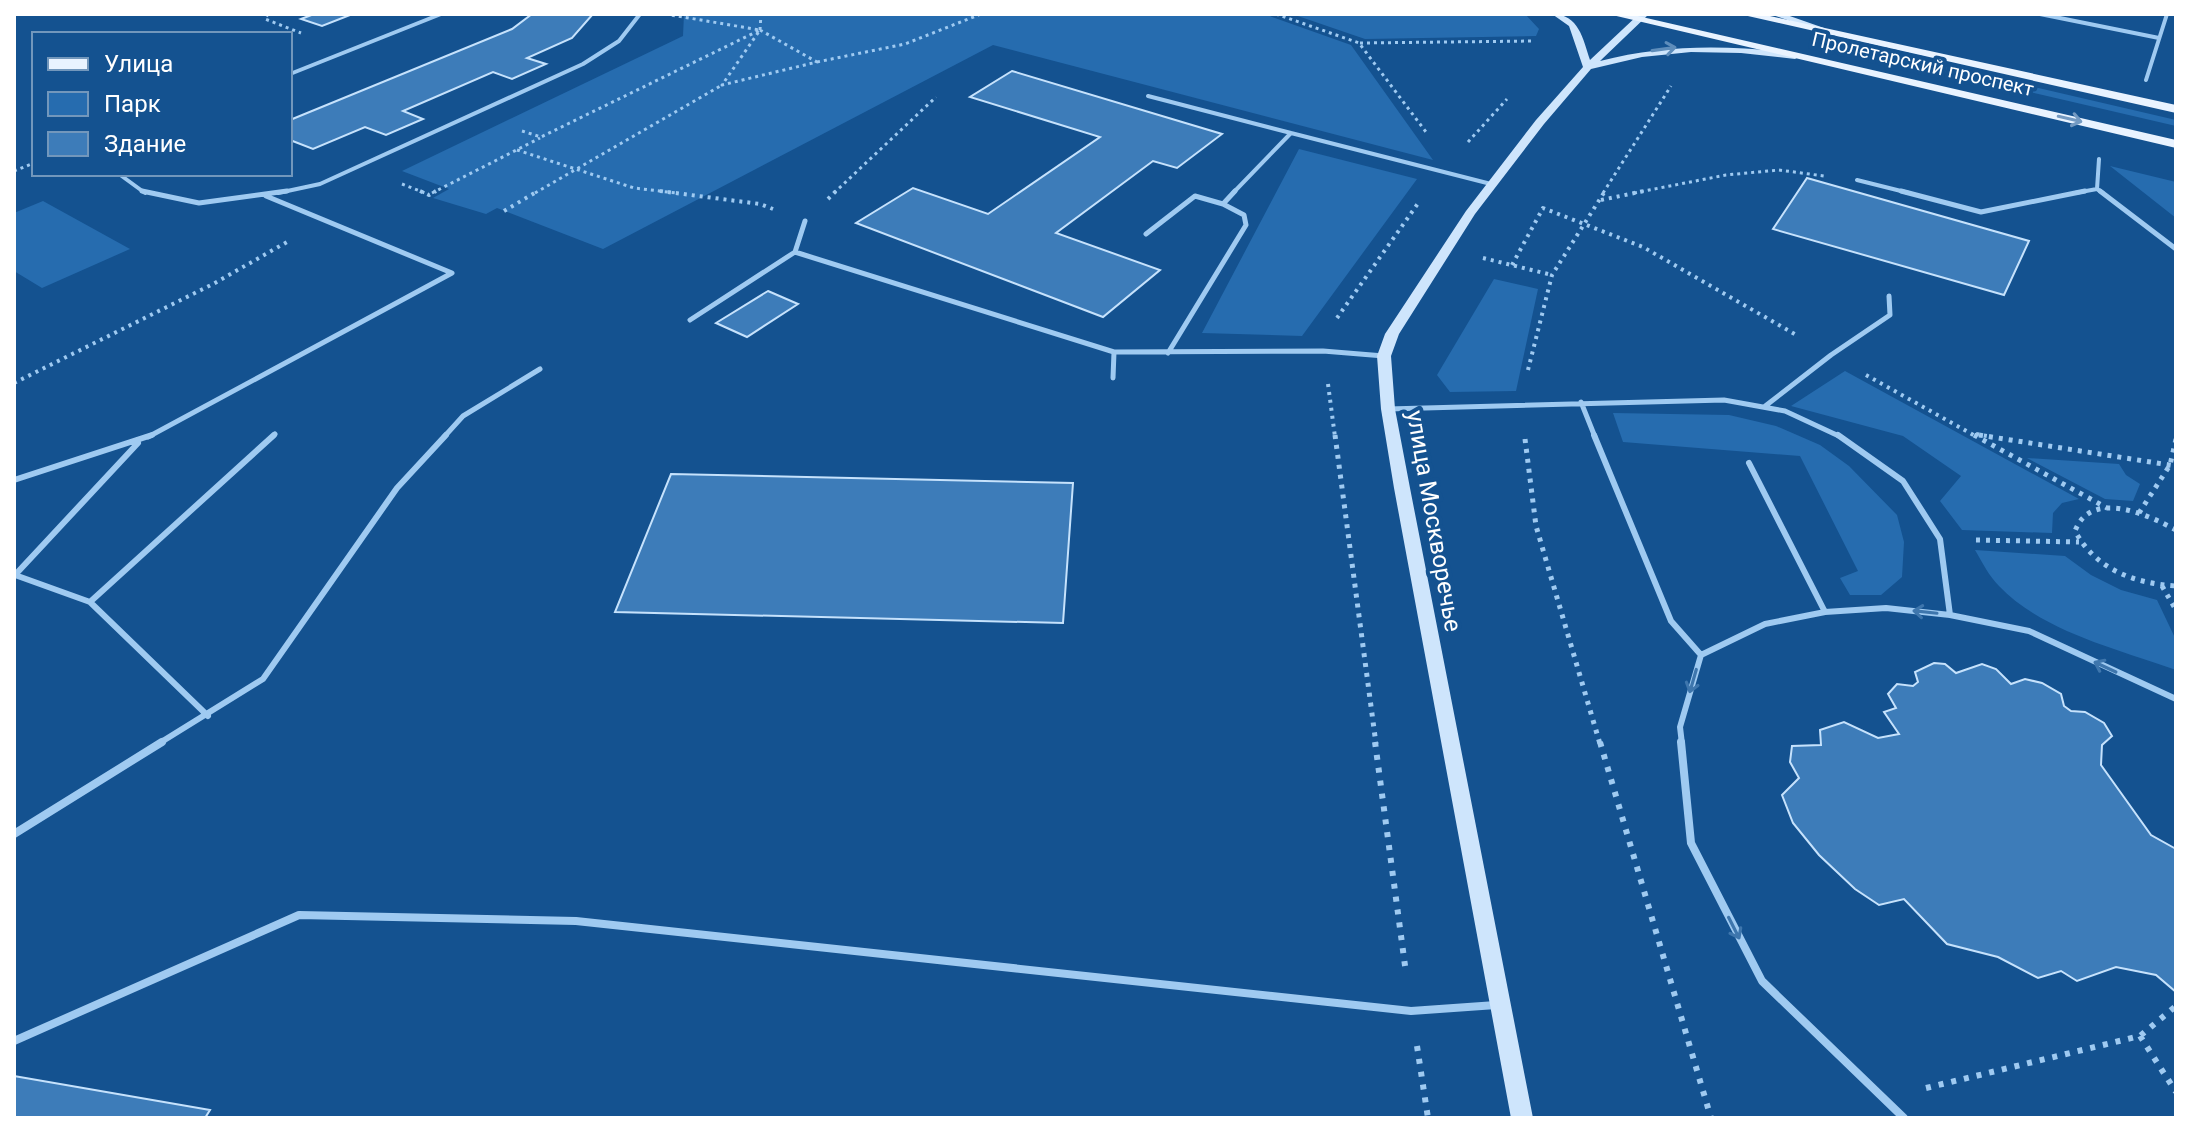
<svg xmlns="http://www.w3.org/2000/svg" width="2190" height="1132" font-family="Roboto,sans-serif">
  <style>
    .green { fill: #266caf }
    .building { fill: #3d7cb9; stroke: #c6e2fc; stroke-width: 2 }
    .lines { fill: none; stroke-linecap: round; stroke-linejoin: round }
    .path-far3 { stroke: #9fcaf1; stroke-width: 3; stroke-dasharray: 3 4; stroke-linecap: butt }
    .path-far2 { stroke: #9fcaf1; stroke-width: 4; stroke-dasharray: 3 5; stroke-linecap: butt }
    .path-far1 { stroke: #9fcaf1; stroke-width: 5; stroke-dasharray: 4 6; stroke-linecap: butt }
    .path { stroke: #9fcaf1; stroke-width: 6; stroke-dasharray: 5 8; stroke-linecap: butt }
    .lane-far3 { stroke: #9fcaf1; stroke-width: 4 }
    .lane-far2 { stroke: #9fcaf1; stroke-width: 5 }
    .lane-far1 { stroke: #9fcaf1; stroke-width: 6 }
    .lane { stroke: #9fcaf1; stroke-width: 8 }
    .secondary { fill: #cee5fc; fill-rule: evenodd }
    .primary { fill: #e9f3ff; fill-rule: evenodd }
    .oneway { stroke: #5e8dbb }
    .oneway2 { stroke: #749ac2 }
    .oneway3 { stroke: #3e76ad }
    .labels { text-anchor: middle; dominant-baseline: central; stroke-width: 8; stroke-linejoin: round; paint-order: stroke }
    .far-street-label { font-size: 20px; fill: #fff; stroke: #145290 }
    .street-label { font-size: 24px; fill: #fff; stroke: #145290 }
  </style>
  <rect width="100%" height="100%" fill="#145290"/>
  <path class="green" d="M684 14H1264L1351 45 1433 160 993 45 603 249 497 208 486 214 433 198 449 189 402 171 683 36Z
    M1292 14H1525L1539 29 1536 36 1365 39Z
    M1814 36 2176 120V126L1811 41Z
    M1299 149 1417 179 1302 336 1202 333Z
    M2110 166 2176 182V218Z
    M43 201 130 249 42 288 14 271V213Z
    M1494 279 1538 289 1516 391 1450 392 1437 375Z
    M1845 371 2079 499 2062 503 2053 513 2052 533 1962 530 1940 501 1961 476 1903 436 1791 406Z
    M1613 413 1729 415 1776 426 1820 445 1849 466 1897 515 1904 542 1902 577 1881 595H1850L1840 578 1858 571 1800 456 1623 442Z
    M2027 458 2119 464 2126 475 2140 484 2133 501 2105 499Z
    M1975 550 2065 556 2091 575 2121 590 2157 600 2176 640V670C2118 649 2043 632 1999 586 1989 576 1982 562 1975 550Z"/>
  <path class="building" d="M314 14H345L350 15 322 26 301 19Z
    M532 14H593L572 38 527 58 546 64 512 79 493 72 403 111 423 119 386 135 365 127 313 149 290 140V120L512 29Z
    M1012 71 1222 134 1177 168 1153 161 1056 233 1160 270 1103 317 856 223 913 188 988 214 1100 137 970 97Z
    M1807 178 2029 241 2004 295 1773 229Z
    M768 291 798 304 747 337 716 323Z
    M671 474 1073 483 1063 623 615 612Z
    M1934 663 1945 664 1956 673 1982 664 1996 669 2011 684 2025 679 2042 683 2061 694 2064 706 2071 711 2085 712 2104 723 2112 736 2102 745 2101 765 2151 835 2176 849V992L2156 975 2116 967 2077 981 2061 971 2038 978 1998 957 1947 944 1904 899 1879 905 1855 889 1819 855 1793 823 1782 795 1799 778 1790 762 1792 746 1821 745 1820 730 1844 722 1878 738 1899 734 1884 712 1896 708 1888 694 1897 684 1913 686 1918 682 1915 672Z
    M14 1076 210 1110 205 1118H14Z"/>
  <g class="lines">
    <path class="path-far3" d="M268 14 265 19 301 33
      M1276 14 1359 43 1426 132
      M760 30 817 62 722 85Z
      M760 30 761 14
      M1360 43 1534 41
      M817 62 905 44 981 14
      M522 131 541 137 760 30 671 15
      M1468 142 1507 99
      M517 150 634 188 676 193
      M14 171 34 163
      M402 184 425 193
      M432 193 540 138
      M535 193 722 85
      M834 193 936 97
      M1603 193 1671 86
      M1634 193 1726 175 1779 170 1824 176"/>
    <path class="path-far2" d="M420 191 429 195 436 191
      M660 191 760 204 773 209
      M828 199 836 191
      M1601 200 1644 191
      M504 211 538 191
      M1483 258 1552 275
      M1512 265 1543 208 1643 247 1798 336
      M1337 318 1419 202
      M1528 370 1552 275 1605 191
      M1866 375 1977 437
      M14 383 213 284 287 242
      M1328 384 1335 437
      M1976 434 1992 437"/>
    <path class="path-far1" d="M1335 435 1376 744
      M1974 435 2107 508
      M1979 435 2176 466
      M1525 439 1536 526 1600 744
      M2139 513 2170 465 2176 439
      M2176 530C2147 514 2091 489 2075 531 2096 570 2134 583 2176 586
      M1976 540 2079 542
      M2162 586 2176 610"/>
    <path class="path" d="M1375 742 1406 973
      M1600 742 1711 1118
      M2140 1036 2176 1092
      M1417 1046 1428 1118
      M1926 1088 2140 1036 2176 1006"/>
    <path class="lane-far3" d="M2040 14 2159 38
      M290 74 441 14
      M2146 80 2167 14
      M1148 96 1291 133 1233 193
      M1291 133 1491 184
      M2099 159 2097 189 2103 193
      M119 174 145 193
      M1857 180 1909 193
      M278 193 320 184 583 64 619 41 640 14
      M2075 193 2097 189"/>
    <path class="lane-far2" d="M142 191 199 203 287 191
      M1901 191 1981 212 2085 191
      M2100 191 2176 249
      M805 221 795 252 1114 352 1323 351 1384 356
      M1146 234 1195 196 1223 204
      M690 320 795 252
      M1168 353 1246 225 1244 215 1223 204 1235 191
      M1113 378 1114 352
      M1581 402 1595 437
      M1764 407 1831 355 1890 315 1889 296
      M1388 409 1724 400 1785 411 1841 437
      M148 437 452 273 266 196
      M272 437 275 434
      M444 437 463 416 540 369"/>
    <path class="lane-far1" d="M1594 435 1671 621 1701 655
      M1838 435 1903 481 1940 539 1950 615
      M138 443 15 575 90 602 208 716
      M1749 463 1825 612
      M14 480 152 435
      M90 602 274 435
      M158 744 263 679 397 488 446 435
      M1682 744 1680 727 1701 655 1765 624 1825 612 1886 608 1950 615 2029 631 2176 699"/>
    <path class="lane" d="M1681 742 1691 843 1762 981 1904 1118
      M14 834 162 742
      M14 1041 299 915 576 921 1411 1011 1496 1005"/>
    <path class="secondary" d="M1552 14C1579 14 1583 39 1590 60L1639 14H1649L1600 61C1665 44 1728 45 1795 53L1800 56 1795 59 1741 53 1691 52 1642 57 1591 69 1544 124 1475 214 1399 334 1391 356 1395 409 1410 488 1533 1118H1511L1394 488 1381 409 1377 356 1385 334 1466 211 1536 120 1583 67 1569 26Z
      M1770 14H1784L1824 28 1816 30Z"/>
    <path class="primary" d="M1608 14H1629L2176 140V148Z
      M1739 14H1761L2176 105V113Z"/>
  </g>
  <defs><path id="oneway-shaft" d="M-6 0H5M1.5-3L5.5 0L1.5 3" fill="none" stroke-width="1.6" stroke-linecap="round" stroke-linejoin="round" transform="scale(2)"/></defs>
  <use class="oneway" href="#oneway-shaft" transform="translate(1664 49) rotate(-8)"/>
  <use class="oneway2" href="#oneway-shaft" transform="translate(2070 119) rotate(13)"/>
  <g class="oneway3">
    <use href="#oneway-shaft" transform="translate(1925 612) rotate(-174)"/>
    <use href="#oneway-shaft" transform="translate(2105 667) rotate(-155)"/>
    <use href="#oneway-shaft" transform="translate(1693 681) rotate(106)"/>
    <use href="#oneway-shaft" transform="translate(1734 928) rotate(63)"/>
  </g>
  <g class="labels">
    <g class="far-street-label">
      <text transform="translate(1923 64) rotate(13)">Пролетарский проспект</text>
    </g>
    <g class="street-label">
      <text transform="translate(1434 521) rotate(80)">улица Москворечье</text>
    </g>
  </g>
  <rect width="2190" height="1132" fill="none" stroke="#ffffff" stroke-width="32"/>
  <rect x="32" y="32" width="260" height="144" fill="#145290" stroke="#7297bc" stroke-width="2"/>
  <rect x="48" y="58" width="40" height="12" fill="#e9f3ff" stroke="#7297bc" stroke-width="2"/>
  <text x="104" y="72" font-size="24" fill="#ffffff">Улица</text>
  <rect x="48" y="92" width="40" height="24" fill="#266caf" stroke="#7297bc" stroke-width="2"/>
  <text x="104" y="112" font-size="24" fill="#ffffff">Парк</text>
  <rect x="48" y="132" width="40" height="24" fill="#3d7cb9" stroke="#7297bc" stroke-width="2"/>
  <text x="104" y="152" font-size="24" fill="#ffffff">Здание</text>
</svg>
